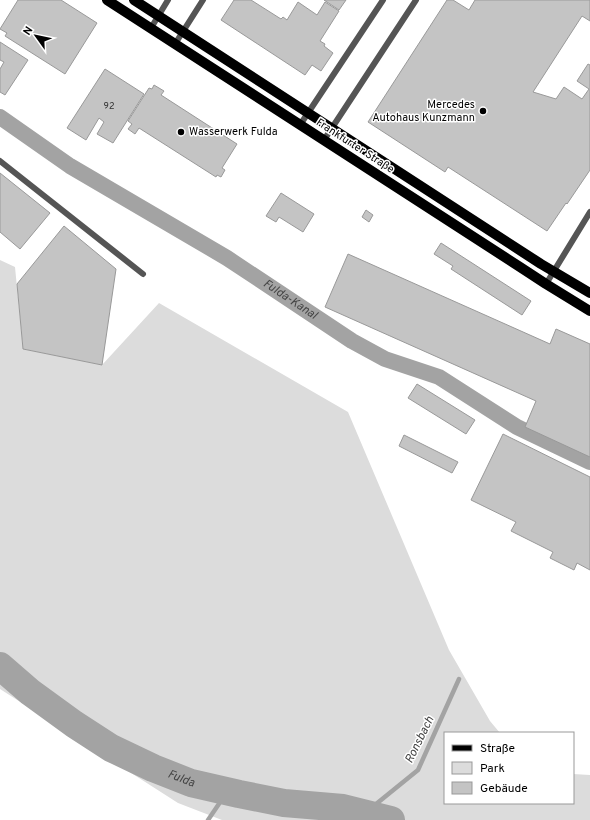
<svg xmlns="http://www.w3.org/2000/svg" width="590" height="820" font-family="Overpass,sans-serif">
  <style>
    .green { fill: #dcdcdc }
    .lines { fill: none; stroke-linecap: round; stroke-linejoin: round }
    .stream { stroke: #a3a3a3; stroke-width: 4.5 }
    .canal { stroke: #a3a3a3; stroke-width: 16 }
    .river { stroke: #a3a3a3; stroke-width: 28 }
    .building { fill: #c4c4c4; stroke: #999 }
    .lane { stroke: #555; stroke-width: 6 }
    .primary { stroke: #000; stroke-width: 10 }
    .poi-dot { fill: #000; stroke: #fff; stroke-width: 1.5 }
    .labels { text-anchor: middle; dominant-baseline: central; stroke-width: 3; stroke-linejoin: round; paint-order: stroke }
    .number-label { font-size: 9px; fill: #313131 }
    .poi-label { font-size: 11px; fill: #000; stroke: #fff; text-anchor: end }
    .street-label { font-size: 11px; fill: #000; stroke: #fff }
    .water-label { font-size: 12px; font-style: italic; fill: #444; stroke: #fff }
  </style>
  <rect width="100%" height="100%" fill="#fff"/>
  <path class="green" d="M0 260 15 267 23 349 102 365 159 303 348 412 449 650 490 721 500 733H445V803H573V774L590 775V820H222L178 803 0 689Z"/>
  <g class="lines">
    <path class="stream" d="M365 813 418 770 459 679
      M208 820 227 792"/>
    <path class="canal" id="s1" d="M0 117 70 166 227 258 352 341 385 359 439 377 517 427 590 462"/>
    <path class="river" id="s2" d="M0 666 30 692 74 724 111 748 153 768 191 783 239 794 284 803 343 808 391 820"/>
  </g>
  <path class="building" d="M18 0H61L97 23 65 74 5 36 7 33 0 29Z
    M234 0H251L281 19 283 17 287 20 298 2 317 15 325 2 339 11 320 41 325 44 324 46 333 53 321 71 312 65 305 75 221 20Z
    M324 0H346L339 10Z
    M447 0H453L469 10 475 0H590V21L582 16 533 92 556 99 564 87 582 99 589 89 577 81 588 64 590 65V170L567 204 566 203 547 231 448 167 445 172 368 122Z
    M0 42 28 60 5 95 0 92V69L4 62 0 60Z
    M105 69 144 94 113 143 97 134 104 122 99 118 86 140 67 128Z
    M154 85 164 91 161 95 237 144 222 168 225 170 221 177 217 175 216 177 139 128 135 134 128 129 132 124 128 121 149 88 152 89Z
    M0 173 50 213 20 249 0 232Z
    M281 193 314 214 303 232 279 217 276 222 266 216Z
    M366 210 373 215 369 222 362 217Z
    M64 226 116 269 102 365 23 349 17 284Z
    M441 243 531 301 522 315 451 269 453 266 434 254Z
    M348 254 550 344 556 329 590 344V457L525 427 536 401 325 307Z
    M417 384 475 420 466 434 408 398Z
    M503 434 590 477V570L577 563 574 570 550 558 553 552 511 531 516 522 471 500Z
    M404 435 458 462 452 473 399 446Z"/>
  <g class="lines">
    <path class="lane" d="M151 28 168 0
      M175 44 203 0
      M300 125 383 0
      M324 140 416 0
      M0 161 143 274
      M546 284 590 212"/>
    <path class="primary" d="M107 0 520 267 546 284 590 311
      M134 0 541 264 590 293"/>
  </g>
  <g class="poi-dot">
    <circle cx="483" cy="111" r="4"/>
    <circle cx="181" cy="132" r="4"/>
  </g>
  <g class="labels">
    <g class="number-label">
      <text x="109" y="106">92</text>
    </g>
    <g class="poi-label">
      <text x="475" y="105">Mercedes<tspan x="475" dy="13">Autohaus Kunzmann</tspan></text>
      <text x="189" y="132" text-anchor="start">Wasserwerk Fulda</text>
    </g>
    <g class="street-label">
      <text transform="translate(355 146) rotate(33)">Frankfurter Straße</text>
    </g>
    <g class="water-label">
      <text stroke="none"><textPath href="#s1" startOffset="343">Fulda-Kanal</textPath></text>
      <text transform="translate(420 740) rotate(-64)">Ronsbach</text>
      <text stroke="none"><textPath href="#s2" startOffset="215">Fulda</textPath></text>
    </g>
  </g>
  <rect x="444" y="732" width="130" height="72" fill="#ffffff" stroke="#999999"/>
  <rect x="452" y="745" width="20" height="6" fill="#000000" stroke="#999999"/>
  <text x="480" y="752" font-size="12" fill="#000000">Straße</text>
  <rect x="452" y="762" width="20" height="12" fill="#dcdcdc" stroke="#999999"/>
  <text x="480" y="772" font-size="12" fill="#000000">Park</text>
  <rect x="452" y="782" width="20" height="12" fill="#c4c4c4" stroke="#999999"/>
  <text x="480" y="792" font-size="12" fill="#000000">Gebäude</text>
  <g transform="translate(36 36) rotate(303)" stroke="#ffffff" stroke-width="3" paint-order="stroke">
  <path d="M0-3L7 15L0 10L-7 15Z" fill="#000000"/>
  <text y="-6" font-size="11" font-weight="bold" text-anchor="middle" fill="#000000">N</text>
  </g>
</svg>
